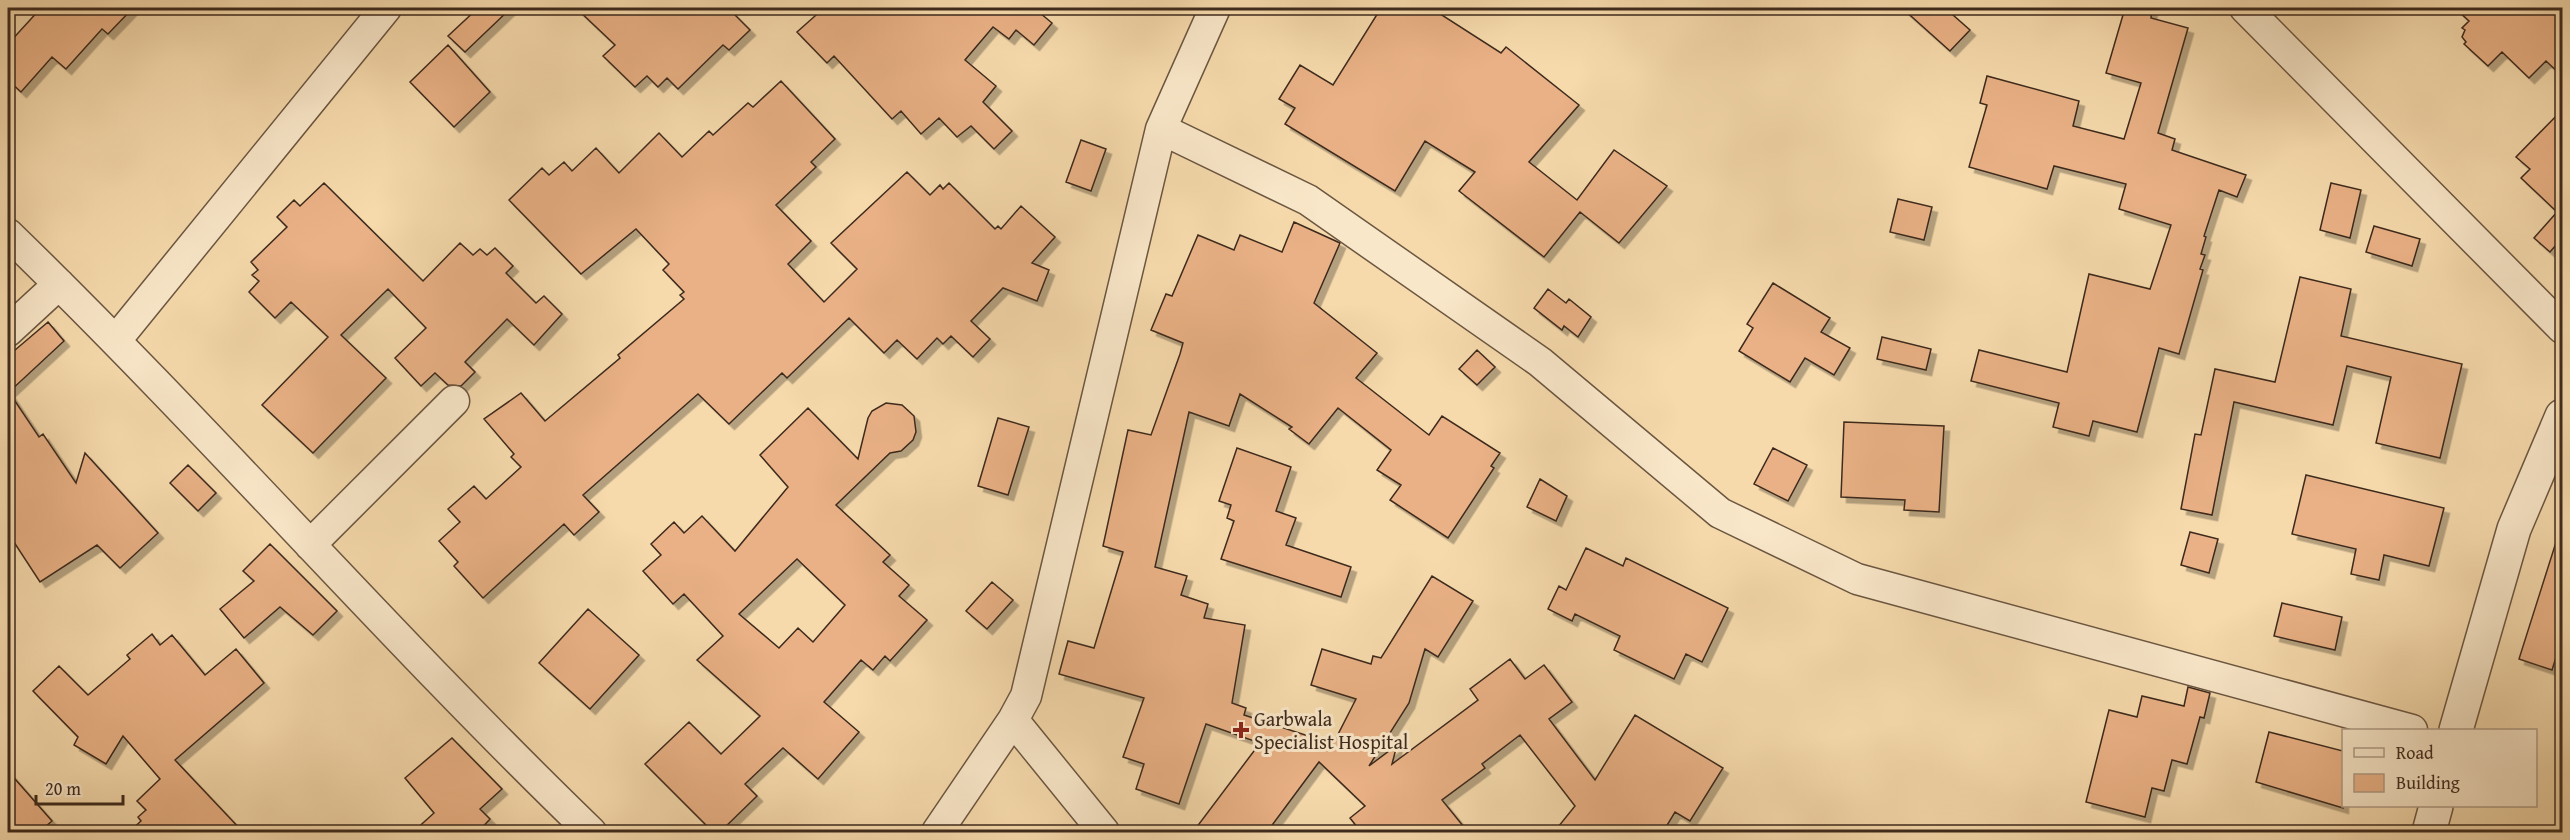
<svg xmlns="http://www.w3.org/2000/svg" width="2570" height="840" font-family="'Gentium Book Plus',serif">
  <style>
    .building { fill: #e9b185; stroke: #3d2a1d; stroke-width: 1.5; fill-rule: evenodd; filter: url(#shadow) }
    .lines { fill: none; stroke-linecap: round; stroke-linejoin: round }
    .minor-casing { stroke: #6b5641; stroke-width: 33 }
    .tertiary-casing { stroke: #6b5641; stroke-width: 36 }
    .minor { stroke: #f9e7c9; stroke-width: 30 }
    .tertiary { stroke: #f9e7c9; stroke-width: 33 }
    .poi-dot { fill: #8f2418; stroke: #f9e7c9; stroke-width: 2 }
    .labels { text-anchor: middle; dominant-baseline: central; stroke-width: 6; stroke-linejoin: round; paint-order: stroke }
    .poi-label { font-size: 20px; fill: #3d2a1d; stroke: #f9e7c9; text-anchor: start }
  </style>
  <defs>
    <filter id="shadow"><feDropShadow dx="5.5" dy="5.5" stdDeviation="0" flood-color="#0004"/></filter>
  </defs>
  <rect width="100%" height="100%" fill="#f6daac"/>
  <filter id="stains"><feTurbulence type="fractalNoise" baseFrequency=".00333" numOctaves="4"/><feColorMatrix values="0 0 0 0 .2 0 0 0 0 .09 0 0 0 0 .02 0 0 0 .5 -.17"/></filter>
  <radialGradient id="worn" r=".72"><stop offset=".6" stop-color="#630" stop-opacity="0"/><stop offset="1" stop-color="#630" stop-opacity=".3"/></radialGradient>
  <path class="building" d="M41 8H133L108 34 102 29 66 69 52 57 21 92 8 80V44Z
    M478 8H511L465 52 448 36Z
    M576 8H728L750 30 729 50 723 45 678 89 667 78 658 87 647 76 635 87 603 56 615 45Z
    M824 8H1034L1052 23 1034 45 1016 30 1009 39 993 27 965 60 996 86 983 102 1012 131 994 149 971 126 957 137 939 118 921 134 901 111 892 119 834 56 827 63 797 32Z
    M1381 8H1431L1501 53 1506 47 1579 105 1529 162 1577 200 1614 150 1667 186 1619 243 1580 212 1544 257 1459 191 1475 172 1425 141 1395 191 1285 124 1295 108 1279 99 1300 65 1333 85Z
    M1902 8H1945L1970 30 1950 51Z
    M2125 8H2152L2151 18 2188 28 2158 133 2175 139 2172 150 2246 175 2237 197 2219 190 2204 236 2206 237 2201 254 2205 255 2200 269 2203 270 2179 354 2159 348 2137 432 2093 421 2089 436 2053 427 2059 403 1971 381 1979 350 2067 372 2089 274 2150 289 2171 225 2119 209 2126 184 2054 166 2047 189 1969 167 1987 105 1980 103 1987 76 2079 101 2073 126 2124 139 2141 83 2106 73Z
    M2455 8H2562V76L2546 61 2529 78 2502 52 2488 66 2464 44 2466 42 2462 37 2465 30 2462 28 2469 21Z
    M448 45 490 92 454 127 410 82Z
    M781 81 835 139 811 162 816 167 776 205 811 241 788 264 824 302 857 269 831 243 907 172 930 195 940 185 943 189 949 183 995 229 998 226 1001 229 1021 206 1055 237 1032 263 1049 270 1037 301 1003 288 971 321 990 339 973 357 951 336 943 344 937 338 917 359 897 340 884 353 849 318 787 378 782 373 729 424 698 394 583 495 599 512 574 535 564 524 483 598 454 566 458 562 439 541 460 522 448 509 474 486 486 499 521 467 511 457 514 454 484 419 521 393 545 421 620 358 618 355 684 299 680 295 684 292 663 270 669 264 636 229 581 274 509 200 542 168 549 175 564 162 572 171 596 148 619 173 659 133 682 157 709 131 713 135 748 103 753 107Z
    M2562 110V238L2550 252 2534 238 2557 212 2521 178 2530 169 2516 157Z
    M1081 140 1106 149 1091 191 1066 182Z
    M324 183 423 281 460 243 473 255 480 249 487 255 495 248 513 266 506 273 536 303 544 296 562 314 534 345 507 319 465 362 475 372 461 386 448 385 435 373 421 386 395 358 426 328 388 289 341 335 386 378 313 453 262 405 328 337 291 302 275 318 249 292 259 281 252 275 258 270 251 262 287 227 277 217 294 200 300 206Z
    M2331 183 2361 190 2350 238 2320 230Z
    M1898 199 1932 207 1924 240 1890 232Z
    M1294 222 1340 243 1314 303 1377 353 1356 378 1429 435 1442 416 1500 453 1491 466 1494 468 1448 538 1390 500 1401 485 1377 470 1391 450 1338 408 1309 444 1289 429 1292 427 1240 394 1229 426 1189 412 1155 567 1187 576 1181 595 1208 604 1204 618 1245 625 1232 703 1246 708 1244 715 1333 744 1356 699 1311 685 1322 649 1371 664 1373 656 1381 658 1432 576 1473 601 1438 657 1425 649 1409 703 1369 766 1397 745 1392 764 1478 700 1470 689 1510 659 1525 679 1544 665 1572 702 1549 719 1595 780 1635 715 1723 768 1690 821 1675 812 1663 832H1554L1575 806 1520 735 1482 764 1485 768 1442 800 1468 832H1361L1350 818 1365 806 1319 762 1267 832H1193L1260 743 1206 724 1179 804 1136 789 1144 764 1123 757 1144 698 1059 674 1068 641 1094 648 1123 552 1103 546 1128 430 1151 435 1180 354 1183 343 1151 330 1166 294 1172 296 1198 235 1234 250 1240 235 1282 252Z
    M2374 226 2420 239 2412 266 2366 252Z
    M2300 277 2351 289 2341 336 2462 364 2440 458 2376 443 2391 377 2347 366 2333 425 2234 402 2212 515 2181 509 2195 434 2201 435 2215 369 2275 382Z
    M1773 283 1830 318 1821 332 1850 348 1834 375 1805 358 1790 382 1739 351 1753 328 1747 324Z
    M1548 289 1566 303 1569 299 1591 317 1578 337 1564 326 1562 330 1534 308Z
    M48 322 64 341 9 392 39 437 43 434 76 483 85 453 158 533 120 568 97 545 40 582 8 533V356Z
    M1882 337 1931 349 1926 370 1877 359Z
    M1477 350 1495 367 1477 385 1459 369Z
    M886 403 902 405 914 416 916 432 913 440 901 451 890 453 836 505 890 555 883 562 909 585 899 596 927 620 890 661 885 656 873 670 861 660 824 702 859 732 818 779 783 748 745 784 757 796 720 832H713L645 764 689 722 721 754 760 716 697 660 723 636 684 594 673 604 643 571 661 555 651 544 674 522 684 533 702 516 735 551 788 487 760 455 808 408 858 459 868 418 872 411ZM797 559 845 605 813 642 798 628 779 648 739 614Z
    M998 418 1029 427 1008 495 978 486Z
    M1844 422 1944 426 1939 512 1904 510 1905 500 1841 497Z
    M1237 448 1291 467 1276 511 1296 518 1286 545 1351 567 1341 597 1221 559 1234 521 1227 518 1231 505 1219 501Z
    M1773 448 1807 465 1788 501 1754 484Z
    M188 465 216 493 198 511 170 483Z
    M2306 475 2444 508 2429 566 2384 555 2379 580 2351 574 2356 549 2292 534Z
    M1540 479 1567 496 1556 521 1527 507Z
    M2190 532 2218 539 2209 573 2181 565Z
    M2557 539 2562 540V638L2552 670 2519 659Z
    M270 544 337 611 313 635 280 607 244 638 220 609 254 581 243 571Z
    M1586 548 1623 566 1626 558 1728 608 1702 662 1686 654 1674 679 1614 650 1620 636 1575 614 1572 621 1548 609 1559 586 1566 590Z
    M992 582 1013 600 987 629 966 611Z
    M2282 603 2342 617 2335 650 2274 636Z
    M588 609 639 655 590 709 539 663Z
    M152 634 160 645 172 635 205 675 236 649 264 683 175 760 243 832H129L141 821 138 817 146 810 137 801 160 779 123 736 106 764 74 745 78 737 33 691 59 666 88 695 130 659 127 655Z
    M2188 687 2210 693 2204 718 2200 717 2187 764 2172 760 2164 791 2152 788 2145 817 2086 802 2109 710 2137 717 2142 696 2184 706Z
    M2269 732 2343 751V808L2256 782Z
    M452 738 502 789 480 809 490 819 478 832H413L434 813 405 778Z
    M8 771 52 821 39 832H8Z"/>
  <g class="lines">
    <defs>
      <path id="minor" d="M2245 8 2562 328
        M1161 129 1308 200 1540 362 1720 513 1857 579 2412 730
        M8 234C208 428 391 639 591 832
        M8 331 59 284
        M116 340 386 8
        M310 545 454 401
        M1013 720 1104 832
        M937 832 1013 720 1026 696 1161 129 1215 8"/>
      <path id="tertiary" d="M2456 730 2514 529 2562 416
        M2429 832 2436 806"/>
    </defs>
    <use href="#minor" class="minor-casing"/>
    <use href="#tertiary" class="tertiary-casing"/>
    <use href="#minor" class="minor"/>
    <use href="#tertiary" class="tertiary"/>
  </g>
  <path class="poi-dot" d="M1238 721h6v6h6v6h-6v6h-6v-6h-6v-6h6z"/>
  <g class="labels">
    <g class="poi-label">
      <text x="1254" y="718">Garbwala<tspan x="1254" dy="23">Specialist Hospital</tspan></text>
    </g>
  </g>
  <rect width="2570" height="840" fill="none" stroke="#f6daac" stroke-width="30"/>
  <rect x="9" y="9" width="2552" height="822" fill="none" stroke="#3d2a1d" stroke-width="3"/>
  <rect x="15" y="15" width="2540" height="810" fill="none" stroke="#3d2a1d" stroke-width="1.5"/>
  <rect x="2342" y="729" width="195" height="78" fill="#f9e7c9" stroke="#ae9b84" stroke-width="1.5"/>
  <rect x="2354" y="748" width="30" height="9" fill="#f9e7c9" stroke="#ae9b84" stroke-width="1.5"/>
  <text x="2396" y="759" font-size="18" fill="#3d2a1d">Road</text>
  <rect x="2354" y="774" width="30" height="18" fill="#e9b185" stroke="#ae9b84" stroke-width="1.5"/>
  <text x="2396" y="789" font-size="18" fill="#3d2a1d">Building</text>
  <path d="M36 795v9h87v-9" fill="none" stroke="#3d2a1d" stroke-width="3"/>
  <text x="45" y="795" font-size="18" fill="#3d2a1d" stroke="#f9e7c9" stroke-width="4.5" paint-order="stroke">20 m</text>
  <rect width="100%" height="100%" filter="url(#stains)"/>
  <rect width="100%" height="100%" fill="url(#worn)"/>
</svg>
